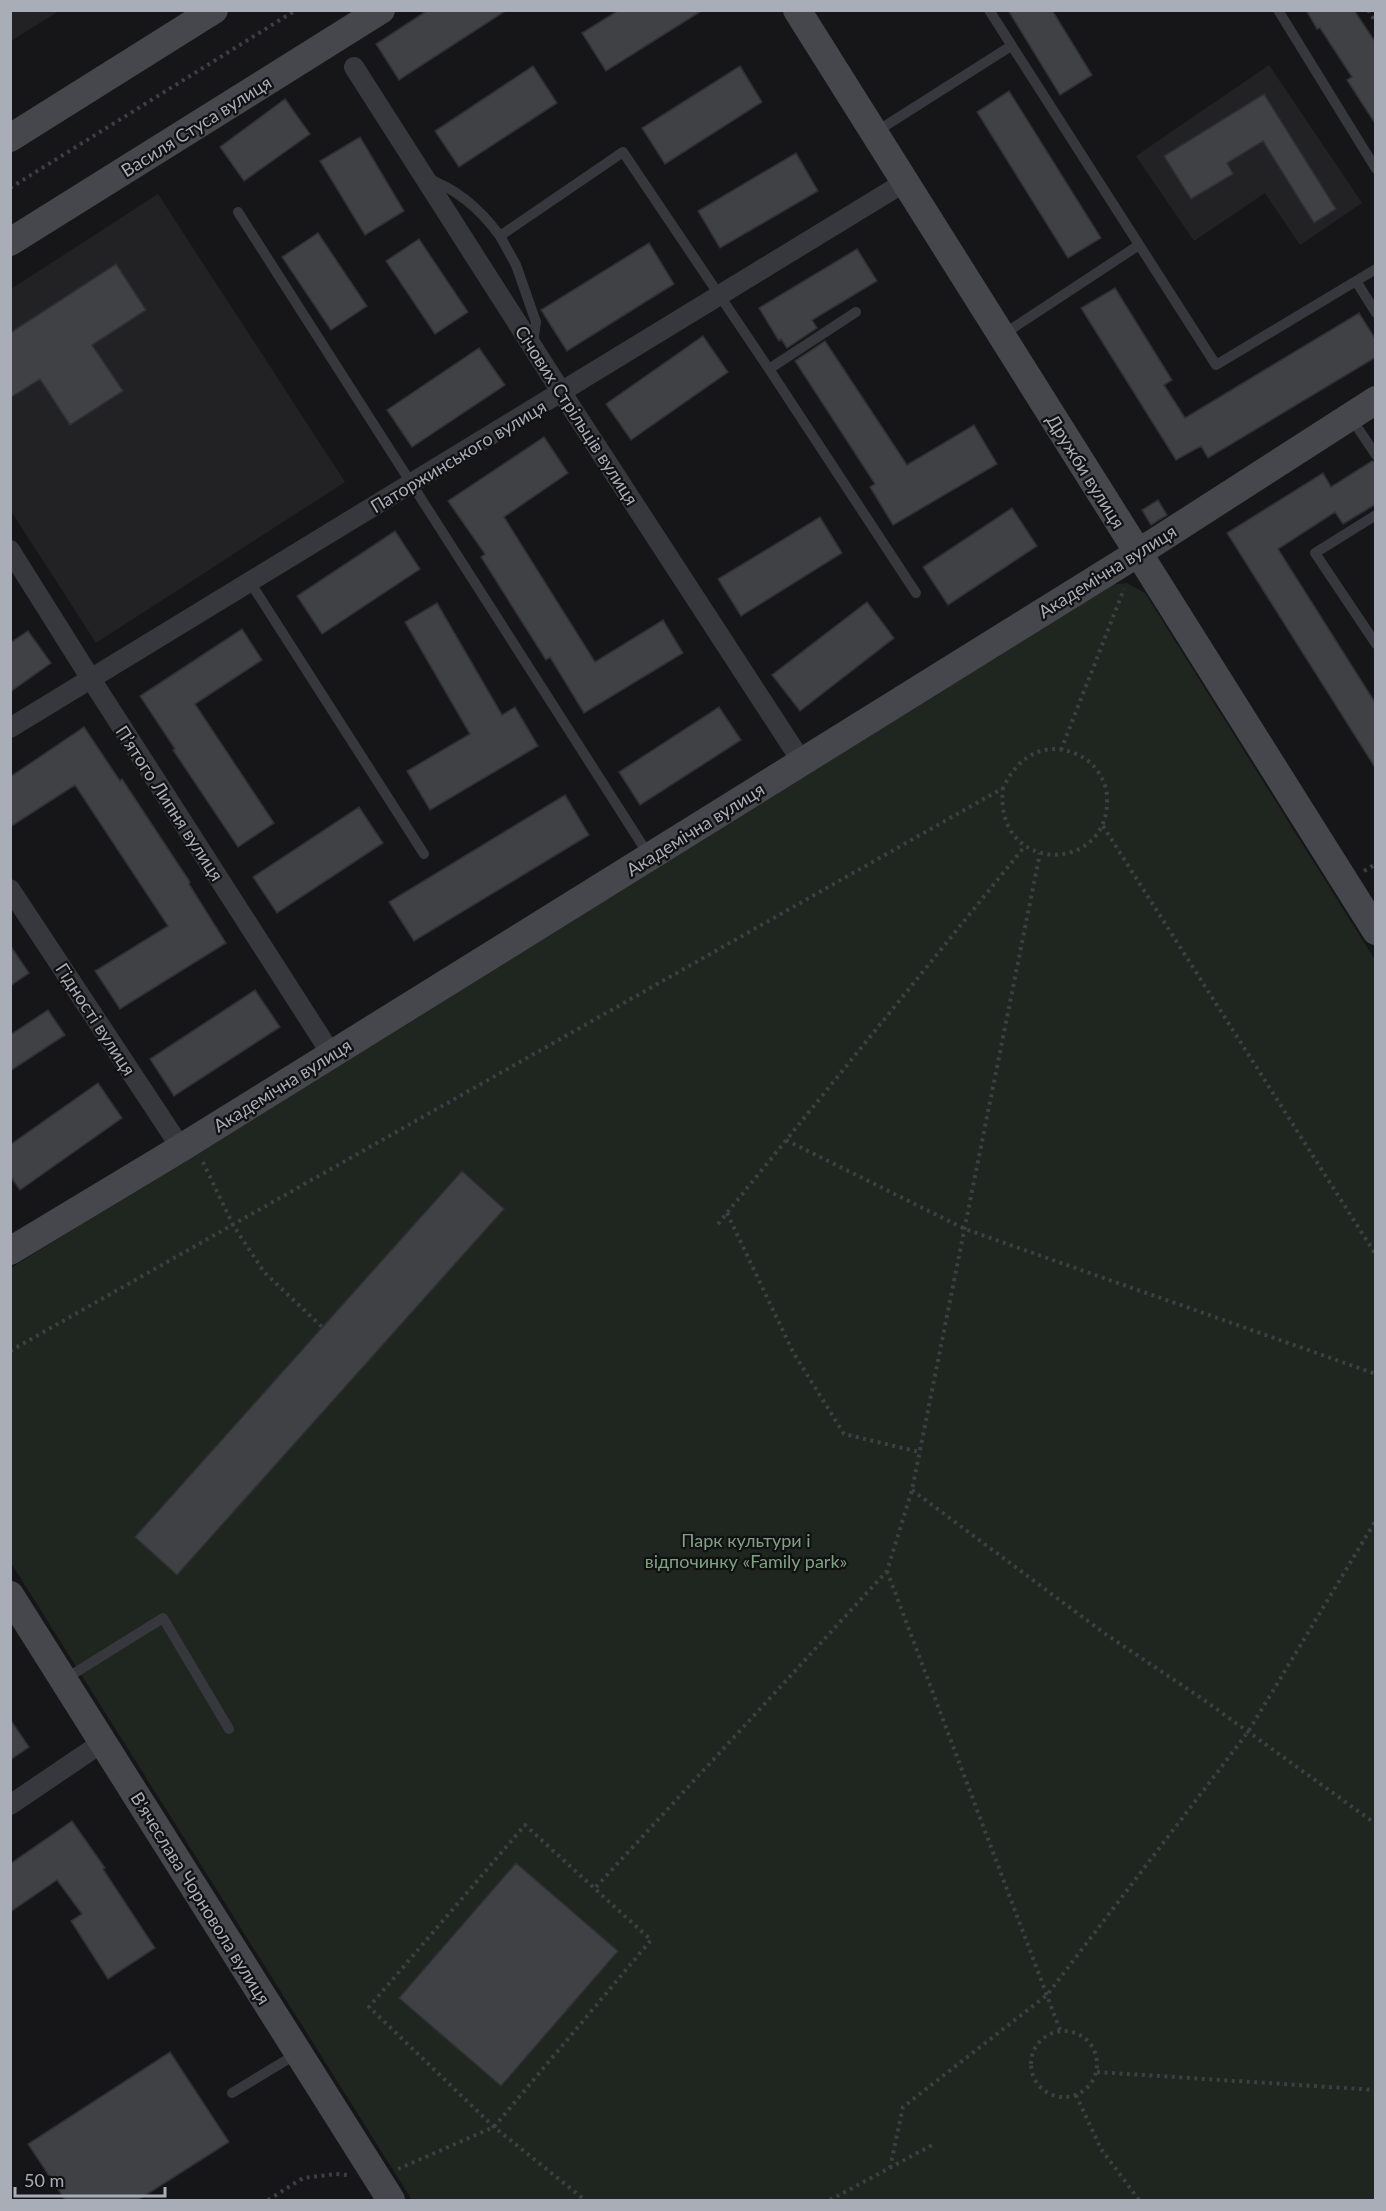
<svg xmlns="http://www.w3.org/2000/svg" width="1386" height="2211" font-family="Lato,sans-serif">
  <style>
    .built { fill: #222225 }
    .green { fill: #1e261f }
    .building { fill: #404145; stroke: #303034; stroke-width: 1.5 }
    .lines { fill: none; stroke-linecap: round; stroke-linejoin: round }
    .path { stroke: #3d3f44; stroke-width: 4; stroke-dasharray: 3 4.5; stroke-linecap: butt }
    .lane { stroke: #37383d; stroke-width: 10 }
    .street { stroke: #37383d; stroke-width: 20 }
    .secondary { stroke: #45474d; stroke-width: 28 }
    .labels { text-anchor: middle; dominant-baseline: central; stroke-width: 4.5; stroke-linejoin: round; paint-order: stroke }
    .street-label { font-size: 18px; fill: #a8adb8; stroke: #111113 }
    .park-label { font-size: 18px; fill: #7fa381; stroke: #111113 }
  </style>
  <rect width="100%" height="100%" fill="#161618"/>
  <path class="built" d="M11 10H59V11L11 41Z
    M1269 65 1362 203 1300 245 1265 193 1194 241 1136 156Z
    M158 194 345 482 96 643 11 511V289Z"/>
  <path class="green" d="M1127 583 1145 593 1375 960V2200H412L11 1563V1268L1108 585Z"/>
  <path class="building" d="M428 10H507L399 80 376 44Z
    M619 10H703L606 71 582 33Z
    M1008 10H1052L1092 75 1060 95Z
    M1306 10H1354L1376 43V125L1347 80 1352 77 1320 28 1317 29Z
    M533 66 557 103 459 167 435 131Z
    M740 66 762 102 665 164 642 128Z
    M1009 91 1101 238 1068 258 977 112Z
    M1264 94 1336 209 1314 223 1263 141 1227 163 1233 174 1191 199 1164 156Z
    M285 99 310 134 244 181 220 147Z
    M360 137 404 211 365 235 320 161Z
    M796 153 818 191 720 248 698 211Z
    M318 233 367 306 331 330 282 257Z
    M419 239 468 312 435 334 386 261Z
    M649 243 674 284 567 351 541 310Z
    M857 249 877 281 812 320 817 328 787 348 781 339 779 341 759 308Z
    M116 264 146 310 92 345 123 391 70 425 40 379 10 398V333Z
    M1115 288 1172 380 1164 385 1185 418 1359 313 1376 340V357L1208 458 1201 446 1176 460 1081 308Z
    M703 336 728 372 631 440 606 404Z
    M825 341 907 465 974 425 997 464 893 525 870 487 875 484 795 361Z
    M479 348 505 385 412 447 387 410Z
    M544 437 568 473 504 517 595 662 663 620 683 653 584 713 550 657 546 660 481 557 485 554 448 501Z
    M1372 461 1376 462V504L1343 524 1335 512 1278 549 1376 704V769L1227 533 1323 473 1331 487Z
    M1158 500 1167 515 1151 525 1142 510Z
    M1012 508 1037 546 948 605 923 567Z
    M820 517 842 553 741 616 718 579Z
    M395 531 420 569 322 634 297 596Z
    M867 602 894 638 800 711 772 675Z
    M437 603 502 715 515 707 538 746 430 810 407 771 470 734 405 622Z
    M242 629 262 660 195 704 274 823 238 847 173 750 175 749 140 696Z
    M28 631 51 663 10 692V643Z
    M719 707 741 740 640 805 619 772Z
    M84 727 120 781 122 779 190 882 189 884 226 943 120 1009 95 971 168 926 75 785 10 827V777Z
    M565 795 589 835 414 941 389 902Z
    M359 807 383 843 277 913 253 877Z
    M10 945 29 973 10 986Z
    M255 990 280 1027 174 1096 150 1059Z
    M48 1010 65 1035 10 1071V1035Z
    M98 1083 122 1118 20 1190 10 1176V1145Z
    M462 1171 504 1209 177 1575 135 1537Z
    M10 1719 29 1747 10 1760Z
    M72 1821 105 1868 103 1869 155 1948 108 1979 71 1921 82 1914 57 1880 10 1912V1864Z
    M516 1863 618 1951 501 2086 399 1998Z
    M170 2052 229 2142 138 2200H65L28 2144Z"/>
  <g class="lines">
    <path class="path" d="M1368 10 1376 22
      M10 188 296 10
      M1061 750 1124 589
      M1103 826 1376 1255
      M1364 871 1376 864
      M786 1140 965 1229 1376 1374
      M203 1162 233 1225 264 1272 322 1327
      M727 1213 793 1352 844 1434 919 1452
      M718 1224 1025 846
      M10 1351 1003 788C1019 753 1050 738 1084 758 1097 766 1106 782 1107 796 1112 875 993 876 1003 788
      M912 1490 1104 1633 1204 1700 1376 1824
      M887 1571 1060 2030
      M596 1887 887 1571 912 1490 1040 853
      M1031 2064a33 33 0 1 1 66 0a33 33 0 1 1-66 0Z
      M1097 2072 1376 2090
      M1076 2095 1101 2149 1139 2200
      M890 2168 903 2107 1047 1995 1248 1732 1376 1520
      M398 2169 494 2127 651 1940 525 1825 369 2007 494 2127 585 2200
      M268 2200 303 2178 336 2174 348 2175
      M830 2200 934 2144"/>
    <path class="lane" d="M989 10 1216 365 1376 269
      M1278 10 1376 169
      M874 133 1011 46
      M426 178C458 189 481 210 500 236
      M238 212 650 857
      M1356 281 1376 313
      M1001 336 1139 245
      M533 343 536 322 516 265 500 236 623 152 769 369 856 312
      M769 369 916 593
      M1351 418 1376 455
      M1376 515 1315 553 1376 644
      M250 582 424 854
      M65 1679 163 1618 229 1729
      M232 2093 298 2053"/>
    <path class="street" d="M354 67 562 393 802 762
      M10 550 91 679 332 1055
      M10 728 905 182
      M10 889 181 1148
      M10 1805 103 1742"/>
    <path class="secondary" d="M797 10 1376 931
      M10 138 214 10
      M10 242 381 10
      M10 1251 181 1148 1138 553 1376 400
      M10 1595 391 2200"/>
  </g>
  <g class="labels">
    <g class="street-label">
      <text transform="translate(196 126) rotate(-32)">Василя Стуса вулиця</text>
      <text transform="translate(577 415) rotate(57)">Січових Стрільців вулиця</text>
      <text transform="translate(458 456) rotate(-31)">Паторжинського вулиця</text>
      <text transform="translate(1086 471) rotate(58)">Дружби вулиця</text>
      <text transform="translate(1107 571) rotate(-32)">Академічна вулиця</text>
      <text transform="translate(170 803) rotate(57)">П’ятого Липня вулиця</text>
      <text transform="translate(695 829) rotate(-32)">Академічна вулиця</text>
      <text transform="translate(96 1019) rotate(57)">Гідності вулиця</text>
      <text transform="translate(282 1085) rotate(-32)">Академічна вулиця</text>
      <text transform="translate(201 1898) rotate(58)">В'ячеслава Чорновола вулиця</text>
    </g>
    <g class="park-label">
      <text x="746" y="1540">Парк культури і<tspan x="746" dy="21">відпочинку «Family park»</tspan></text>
    </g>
  </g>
  <rect width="1386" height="2211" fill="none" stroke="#a8adb8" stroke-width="24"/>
  <path d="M15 2187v9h150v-9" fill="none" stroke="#a8adb8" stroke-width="3"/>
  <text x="24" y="2187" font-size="18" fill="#a8adb8" stroke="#111113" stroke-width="4.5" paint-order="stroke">50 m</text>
</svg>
